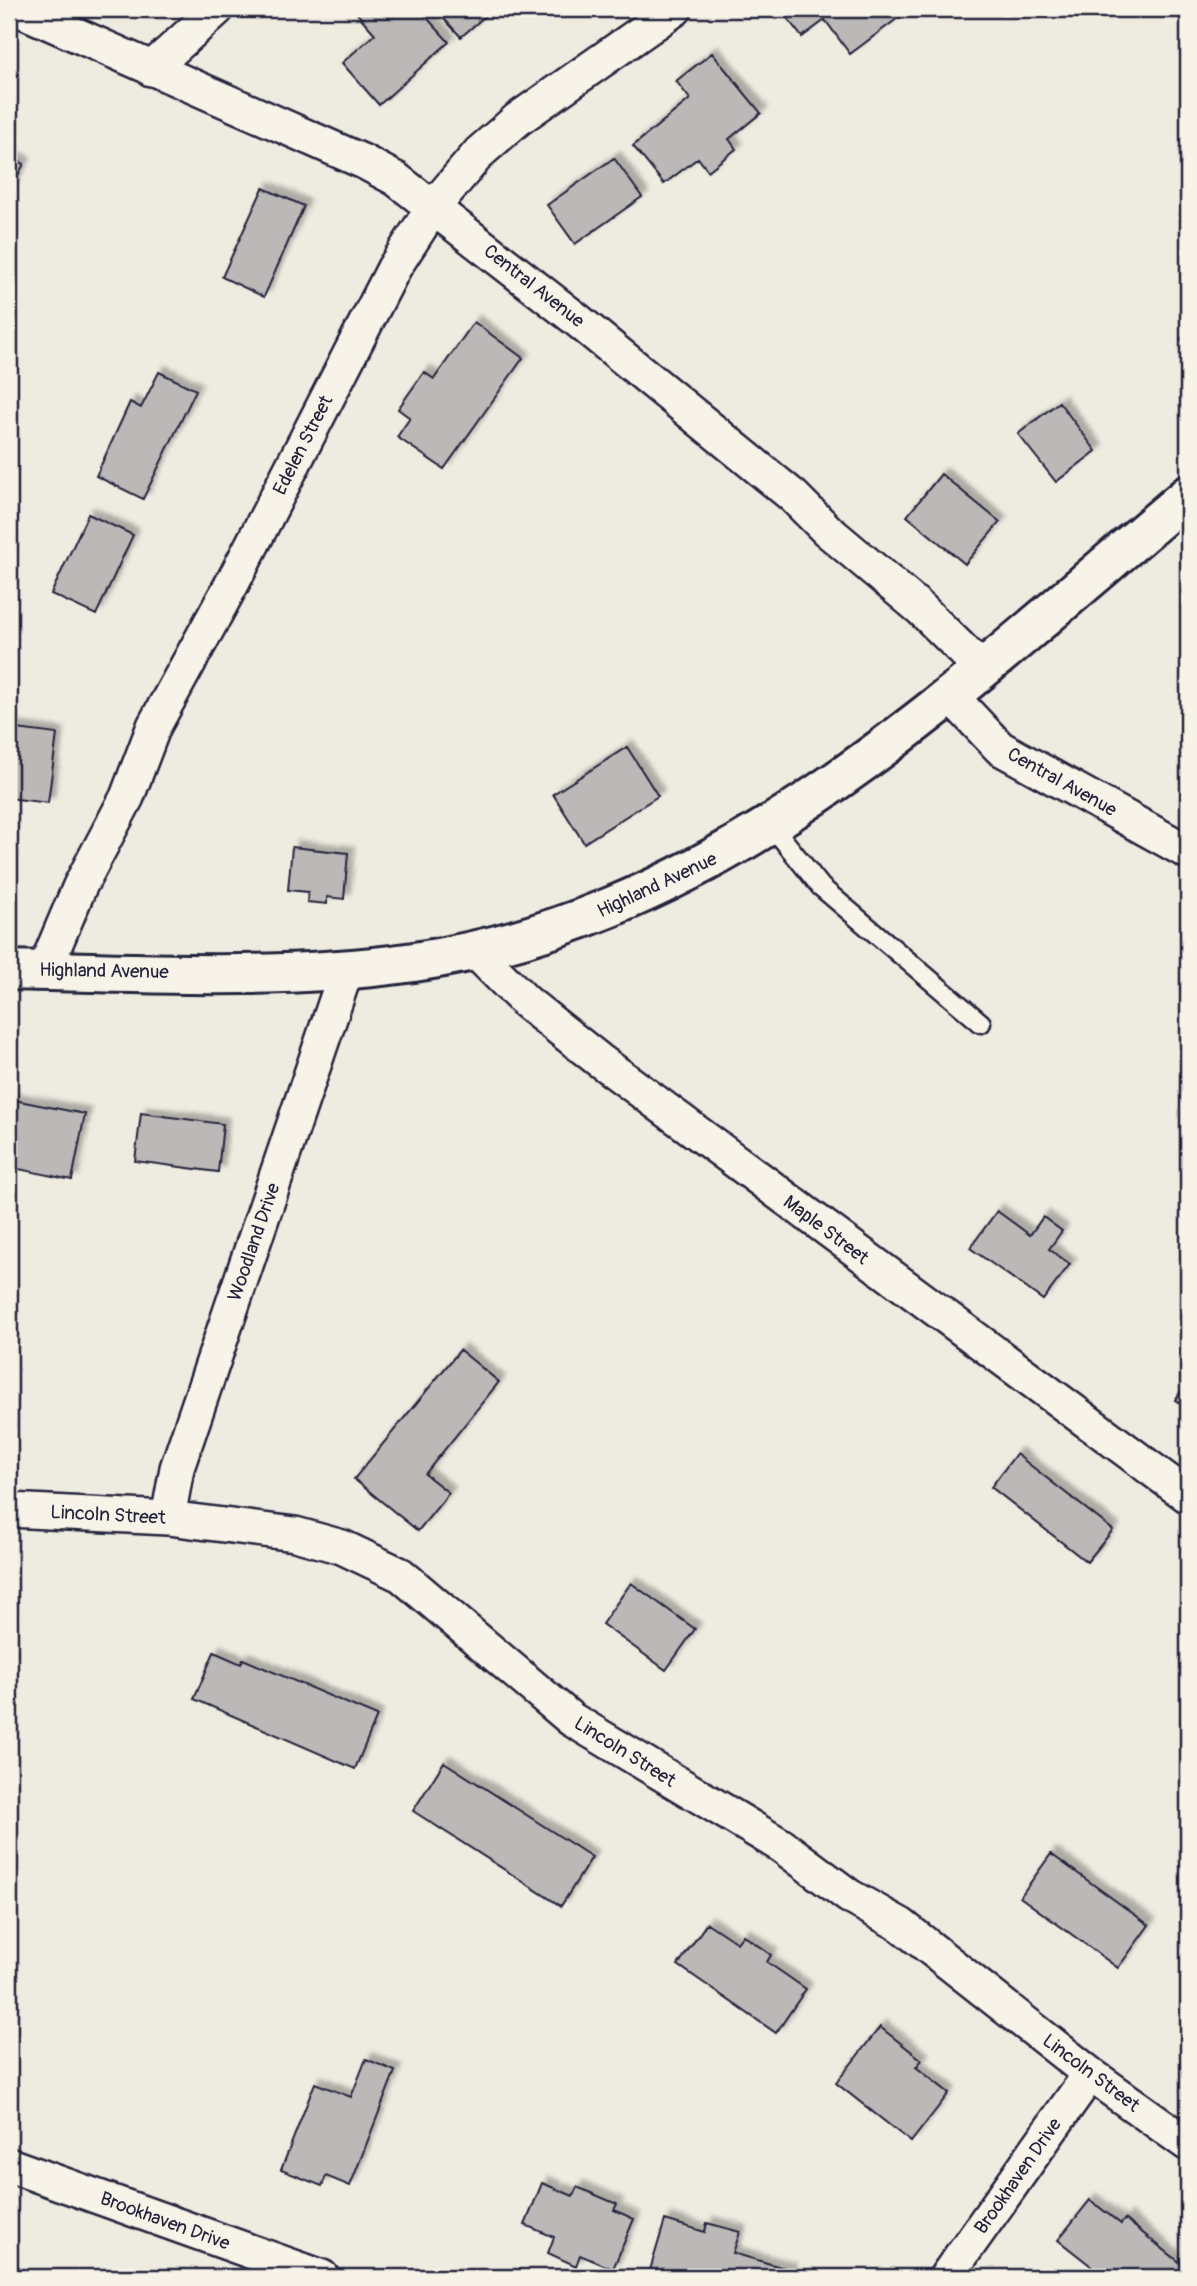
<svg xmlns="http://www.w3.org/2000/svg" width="1197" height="2286" font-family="Pangolin,sans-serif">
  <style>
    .building { fill: #bbb8b7; stroke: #22223b; stroke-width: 2; filter: url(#shadow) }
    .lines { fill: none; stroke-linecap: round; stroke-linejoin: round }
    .service-casing { stroke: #22223b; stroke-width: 23 }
    .minor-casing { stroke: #22223b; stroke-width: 38 }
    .secondary-casing { stroke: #22223b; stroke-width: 44 }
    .service { stroke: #f7f3e8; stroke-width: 18 }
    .minor { stroke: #f7f3e8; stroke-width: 33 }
    .secondary { stroke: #f7f3e8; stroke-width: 38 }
    .labels { text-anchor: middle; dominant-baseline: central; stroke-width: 6; stroke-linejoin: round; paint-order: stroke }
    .street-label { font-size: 19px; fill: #22223b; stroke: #f7f3e8 }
  </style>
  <defs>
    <filter id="shadow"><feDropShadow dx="6" dy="-6" stdDeviation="2" flood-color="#0004"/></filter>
  </defs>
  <rect width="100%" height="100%" fill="#eeebe1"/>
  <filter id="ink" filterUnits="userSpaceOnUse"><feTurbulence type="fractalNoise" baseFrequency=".0143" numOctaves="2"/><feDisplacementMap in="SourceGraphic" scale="14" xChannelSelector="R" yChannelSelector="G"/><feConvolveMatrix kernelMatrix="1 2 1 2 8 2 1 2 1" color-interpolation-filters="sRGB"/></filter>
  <g filter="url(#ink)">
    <path class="building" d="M353 9H419L449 42 379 105 342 63 375 34Z
      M435 9H493L461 37Z
      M780 9H910L850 54 825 20 802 37Z
      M712 53 761 113 729 139 736 149 708 171 698 158 664 184 633 146 690 99 676 81Z
      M9 156 24 164 9 192Z
      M614 158 642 197 575 244 547 205Z
      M263 188 304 206 264 297 222 277Z
      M474 322 523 358 444 469 397 437 410 418 398 409 424 372 434 379Z
      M1188 332V346L1181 339Z
      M159 372 196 390 143 499 96 476 130 402 141 408Z
      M1059 402 1096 451 1056 482 1018 434Z
      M941 474 1000 522 965 564 907 516Z
      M88 514 133 535 96 615 51 594Z
      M9 728 57 734 48 803 9 798Z
      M627 747 658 796 584 843 553 794Z
      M292 847 348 853 344 899 327 897V904L307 902 308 892 288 890Z
      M9 1099 85 1114 72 1180 9 1167Z
      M141 1113 223 1124 218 1172 135 1161Z
      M997 1211 1030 1235 1043 1217 1062 1231 1049 1249 1070 1264 1043 1300 970 1248Z
      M460 1350 499 1382 425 1474 449 1493 418 1531 354 1479Z
      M1188 1381V1409L1175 1400Z
      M1016 1454 1113 1530 1087 1562 991 1487Z
      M631 1583 695 1629 666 1670 602 1624Z
      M214 1652 241 1664 243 1659 377 1716 355 1769 194 1699Z
      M444 1762 592 1857 561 1906 413 1811Z
      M1051 1854 1149 1925 1118 1968 1020 1897Z
      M707 1923 737 1943 743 1935 771 1955 767 1962 806 1989 776 2033 678 1965Z
      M880 2027 922 2060 916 2067 949 2093 911 2142 836 2083Z
      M366 2059 395 2071 350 2186 326 2176 322 2186 281 2170 315 2083 351 2097Z
      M542 2183 573 2196 577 2187 617 2204 614 2210 634 2219 613 2269 580 2255 576 2266 548 2253 554 2237 525 2225Z
      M1090 2200 1121 2224 1125 2219 1187 2268 1180 2277H1105L1058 2240Z
      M665 2220 705 2232 707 2223 740 2232 733 2253 791 2270 788 2277H648Z"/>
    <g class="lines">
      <defs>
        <path id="service" d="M772 826 821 887 981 1023"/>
        <path id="minor" d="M18 9 364 162 396 179 576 319 793 496 827 530 921 609 982 669
          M151 69 217 9
          M950 695 1000 748 1188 852
          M475 951 526 1002 599 1060 1188 1496
          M44 971 80 886 127 797 154 726 234 580 394 268 434 206 480 152 518 119 675 9
          M9 1510 168 1518 295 1534 342 1547 401 1575 571 1719 782 1846 849 1896 901 1925 1090 2074 1188 2144
          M168 1518 177 1468 347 968
          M9 2165 322 2277
          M946 2277 1090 2074"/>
        <path id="secondary" d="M9 970C142 973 281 981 414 962 728 915 955 691 1188 495"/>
      </defs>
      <use href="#service" class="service-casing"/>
      <use href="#minor" class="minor-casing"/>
      <use href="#secondary" class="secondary-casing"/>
      <use href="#service" class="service"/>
      <use href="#minor" class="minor"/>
      <use href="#secondary" class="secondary"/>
    </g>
  </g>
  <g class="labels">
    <g class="street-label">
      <text transform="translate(534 286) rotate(38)">Central Avenue</text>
      <text transform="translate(303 445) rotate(-63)">Edelen Street</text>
      <text transform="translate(1062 782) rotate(29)">Central Avenue</text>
      <text transform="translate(657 885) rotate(-25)">Highland Avenue</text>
      <text transform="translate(104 971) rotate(1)">Highland Avenue</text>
      <text transform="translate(826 1230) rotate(37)">Maple Street</text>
      <text transform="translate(254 1242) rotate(-71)">Woodland Drive</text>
      <text transform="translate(108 1515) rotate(3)">Lincoln Street</text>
      <text transform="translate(625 1752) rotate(32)">Lincoln Street</text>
      <text transform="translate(1091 2073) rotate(37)">Lincoln Street</text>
      <text transform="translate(1018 2176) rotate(-55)">Brookhaven Drive</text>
      <text transform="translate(165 2221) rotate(20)">Brookhaven Drive</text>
    </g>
  </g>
  <rect width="1197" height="2286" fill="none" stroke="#f7f3e8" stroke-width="35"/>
  <rect x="18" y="18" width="1162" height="2251" fill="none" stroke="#22223b" stroke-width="2.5" filter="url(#ink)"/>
</svg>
